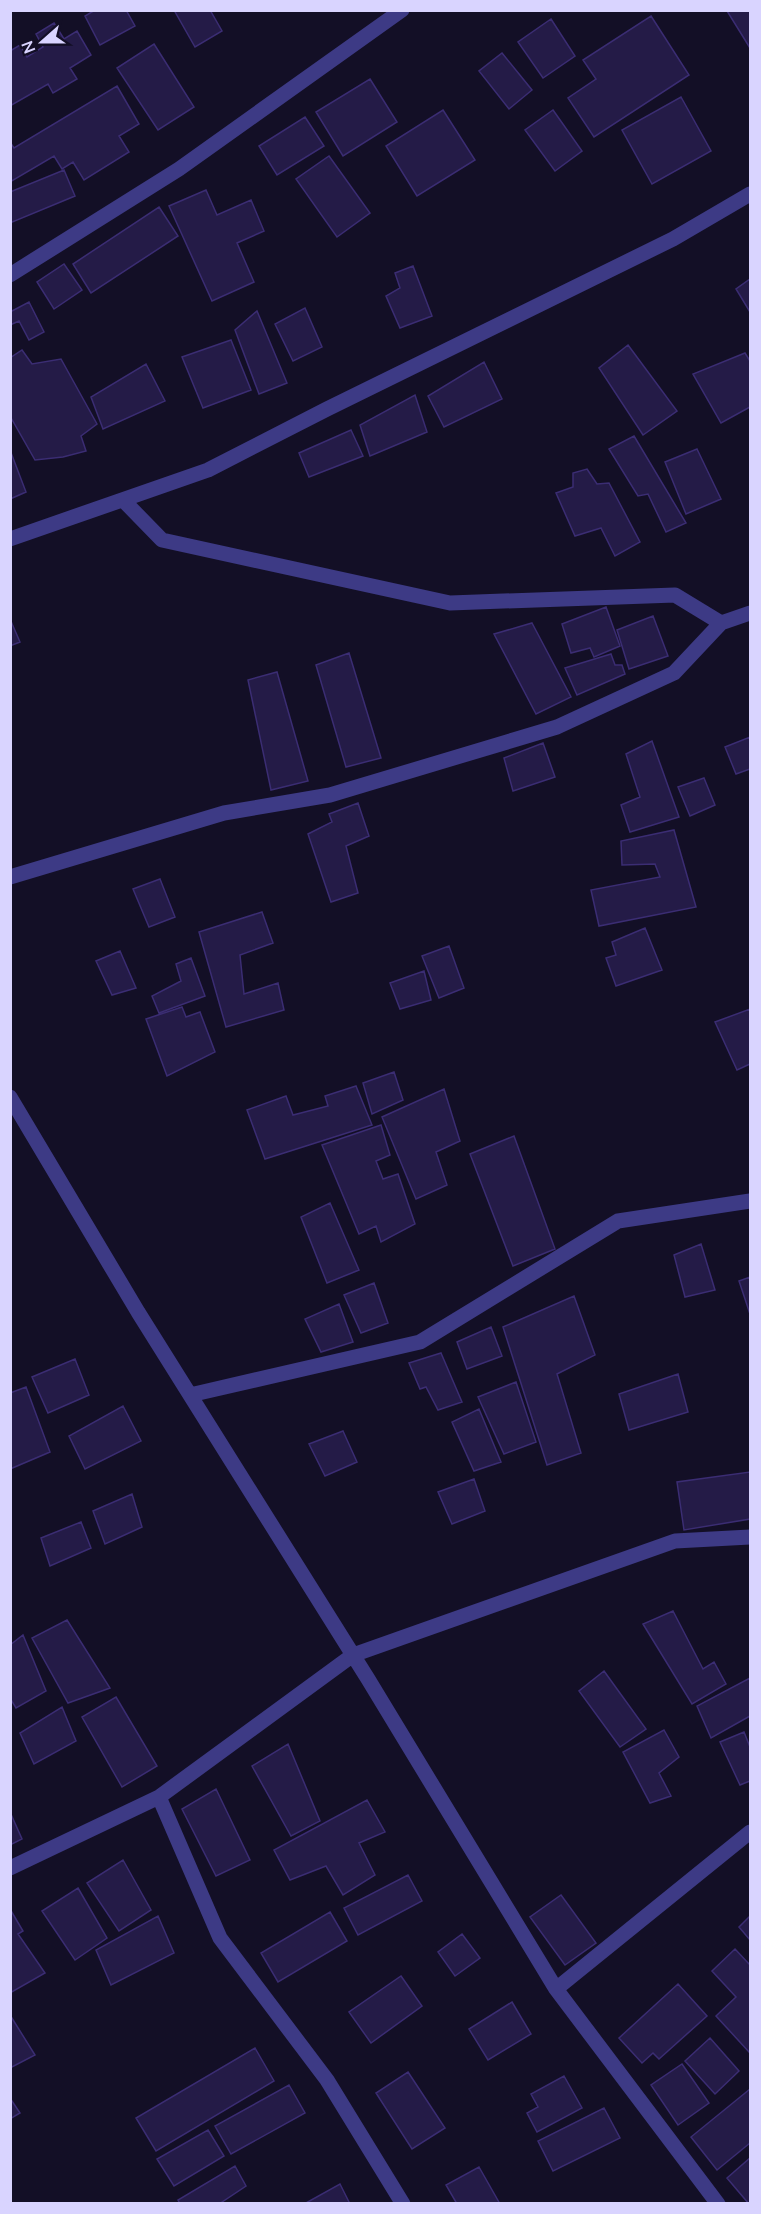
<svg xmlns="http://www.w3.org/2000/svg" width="761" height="2214" font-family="'Nunito Sans',sans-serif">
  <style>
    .building { fill: #241b47; stroke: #3b2d73; stroke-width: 1.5 }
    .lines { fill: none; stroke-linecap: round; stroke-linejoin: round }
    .minor { stroke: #3d3a85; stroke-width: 15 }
  </style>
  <rect width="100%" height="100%" fill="#130f26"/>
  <path class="building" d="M95 10H126L135 26 100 45 85 16Z
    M174 10H210L222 31 195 47Z
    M744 10H750V48L727 11Z
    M651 16 689 75 594 137 568 98 596 79 583 60Z
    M551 19 575 56 543 78 518 42Z
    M54 23 64 39 77 31 91 55 70 68 77 79 53 93 48 84 10 106V51L20 45 27 57 43 47 36 34Z
    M154 44 194 107 158 130 117 68Z
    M502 53 532 90 509 109 479 71Z
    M370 79 397 122 343 156 316 112Z
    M117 86 139 124 119 136 129 152 84 180 73 162 62 169 54 156 10 182V142L14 148Z
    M681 97 711 151 652 184 622 130Z
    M443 110 475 160 417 196 386 146Z
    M553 110 582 151 555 171 525 130Z
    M305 117 324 146 277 175 259 146Z
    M329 156 370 213 337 237 296 179Z
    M64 170 75 196 10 223V192Z
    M206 190 217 215 251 200 264 231 237 243 254 282 212 301 169 206Z
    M159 207 178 236 91 293 73 264Z
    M64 264 82 290 54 309 37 282Z
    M413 266 432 316 400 328 386 296 400 288 395 273Z
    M750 279V312L736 289Z
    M29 302 44 332 29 340 19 321 10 325V312Z
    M305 308 322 347 293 361 275 324Z
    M257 311 287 383 259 394 235 330Z
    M231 340 251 390 203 408 182 357Z
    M628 345 677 411 643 435 599 368Z
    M22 350 32 364 61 359 97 424 81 436 86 451 63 457 35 460 10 416V358Z
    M745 353 750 361V407L721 423 693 374Z
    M484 362 502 399 444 427 428 396Z
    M146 364 165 401 103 429 91 397Z
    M415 395 427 432 370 456 360 425Z
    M351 430 363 456 309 477 299 453Z
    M634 436 686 523 666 532 648 494 638 496 609 449Z
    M697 449 721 499 686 514 665 462Z
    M10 450 26 492 10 499Z
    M587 469 597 484 609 483 640 542 615 556 601 528 575 536 556 493 573 487V473Z
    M606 607 620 646 594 657 590 648 571 653 562 624Z
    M653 616 668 656 629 669 617 630Z
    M10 619 20 642 10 646Z
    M532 623 571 697 536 714 494 634Z
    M349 653 381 758 346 767 316 665Z
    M611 654 615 665H622L625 674 577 695 565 668Z
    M277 672 308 781 271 790 248 680Z
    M750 737V769L736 774 725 747Z
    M652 741 679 817 630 832 621 805 640 797 626 754Z
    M543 743 555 777 513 791 504 758Z
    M704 778 715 805 690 816 678 787Z
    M358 803 369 836 346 846 358 893 331 902 308 834 332 822 329 814Z
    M674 830 696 907 599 926 591 890 660 877 655 864 622 865 621 841Z
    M160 879 175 917 149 927 133 889Z
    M262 912 273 943 240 955 244 994 278 983 284 1010 226 1027 199 932Z
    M645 928 662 970 616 986 606 958 616 955 612 942Z
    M449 946 464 988 439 998 422 956Z
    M120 951 136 988 112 995 96 961Z
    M191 958 205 996 159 1013 152 996 181 981 176 964Z
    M424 971 431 1000 400 1009 390 983Z
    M182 1007 186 1017 200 1012 215 1052 167 1076 146 1019Z
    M750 1009V1064L737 1070 715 1022Z
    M394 1072 403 1100 372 1114 363 1083Z
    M356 1086 372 1125 265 1159 247 1110 286 1096 293 1115 328 1106 325 1096Z
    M444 1089 460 1141 436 1152 447 1185 416 1199 382 1117Z
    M381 1125 390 1155 376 1161 383 1179 398 1174 415 1224 381 1242 376 1226 359 1234 322 1145Z
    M514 1136 555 1249 513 1266 470 1154Z
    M330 1203 359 1270 327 1283 301 1217Z
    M701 1244 715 1290 685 1297 674 1255Z
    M750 1277V1314L739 1281Z
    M374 1283 388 1323 361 1333 344 1295Z
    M574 1296 595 1355 557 1374 581 1453 547 1465 503 1327Z
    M339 1304 353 1342 321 1352 305 1319Z
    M491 1327 502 1356 467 1369 457 1342Z
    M441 1353 462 1402 438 1410 426 1387 420 1389 409 1363Z
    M75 1359 89 1395 48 1413 32 1377Z
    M678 1374 688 1412 629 1430 619 1394Z
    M516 1382 536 1442 504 1454 478 1397Z
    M26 1387 50 1452 10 1469V1393Z
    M123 1406 141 1441 85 1469 69 1436Z
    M479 1409 501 1462 474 1471 452 1422Z
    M343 1431 357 1462 325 1476 309 1444Z
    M750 1472V1519L684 1530 677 1482Z
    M474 1479 485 1511 452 1524 438 1492Z
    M132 1494 142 1527 105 1544 93 1511Z
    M81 1522 91 1548 50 1566 41 1538Z
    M673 1611 703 1669 714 1662 726 1684 692 1704 643 1624Z
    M67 1620 110 1688 68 1703 32 1638Z
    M23 1635 46 1691 16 1708 10 1698V1645Z
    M604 1671 646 1729 620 1747 579 1691Z
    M750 1678V1716L711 1738 697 1706Z
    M116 1697 157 1766 122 1787 82 1717Z
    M62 1707 76 1741 34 1764 20 1733Z
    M664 1730 679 1757 659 1773 671 1796 650 1803 623 1752Z
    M744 1732 750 1747V1781L740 1785 720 1742Z
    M288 1744 320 1821 291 1836 252 1766Z
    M216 1789 250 1860 216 1876 182 1809Z
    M367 1800 385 1832 359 1843 375 1875 343 1895 326 1866 290 1880 274 1850Z
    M10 1812 22 1839 10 1845Z
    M123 1860 151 1910 119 1931 87 1883Z
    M408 1875 422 1901 358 1935 344 1908Z
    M78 1888 107 1938 75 1960 42 1911Z
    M561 1895 596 1943 565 1965 530 1917Z
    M10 1909 23 1931 18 1934 45 1973 10 1993Z
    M330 1912 347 1941 278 1982 261 1953Z
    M158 1916 174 1953 111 1985 96 1950Z
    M750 1916V1940L739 1927Z
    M462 1934 480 1958 455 1976 438 1952Z
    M735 1949 750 1965V2053L716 2016 736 1997 712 1971Z
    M401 1976 422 2006 371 2043 349 2012Z
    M678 1984 707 2016 659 2059 653 2053 642 2063 619 2038Z
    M512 2002 531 2034 488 2060 469 2029Z
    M10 2015 35 2055 10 2068Z
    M710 2038 739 2071 715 2094 685 2061Z
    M255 2048 274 2081 156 2151 136 2118Z
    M682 2064 709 2103 678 2125 651 2085Z
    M408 2072 445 2128 412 2149 376 2093Z
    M564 2076 582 2108 537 2132 527 2113 538 2107 531 2094Z
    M289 2085 305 2113 231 2154 215 2126Z
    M750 2089V2143L717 2170 691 2137Z
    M10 2098 20 2113 10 2119Z
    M604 2108 620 2138 553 2171 538 2141Z
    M208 2130 224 2156 174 2186 157 2159Z
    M750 2158V2204H749L727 2178Z
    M235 2166 246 2186 219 2204H180L178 2200Z
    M479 2167 500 2204H457L446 2185Z
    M340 2184 350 2204H304Z"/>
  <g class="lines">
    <path class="minor" d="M10 275 179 169 402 10
      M123 500 162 540 450 603 675 595 721 623 750 613
      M10 539 208 470 327 409 673 239 750 194
      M10 877 224 813 330 795 557 727 674 673 721 623
      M10 1097 138 1312 368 1679 556 1989 718 2204
      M190 1395 420 1342 618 1221 750 1201
      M159 1797 220 1938 327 2080 403 2204
      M10 1868 159 1797 353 1655 675 1541 750 1537
      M556 1989 750 1832"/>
  </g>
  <rect width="761" height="2214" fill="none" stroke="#d9d4ff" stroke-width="24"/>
  <g transform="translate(42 42) rotate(249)" stroke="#130f26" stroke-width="4.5" paint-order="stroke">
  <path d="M0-4.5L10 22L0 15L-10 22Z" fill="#d9d4ff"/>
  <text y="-9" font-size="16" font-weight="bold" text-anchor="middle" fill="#d9d4ff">N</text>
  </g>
</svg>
